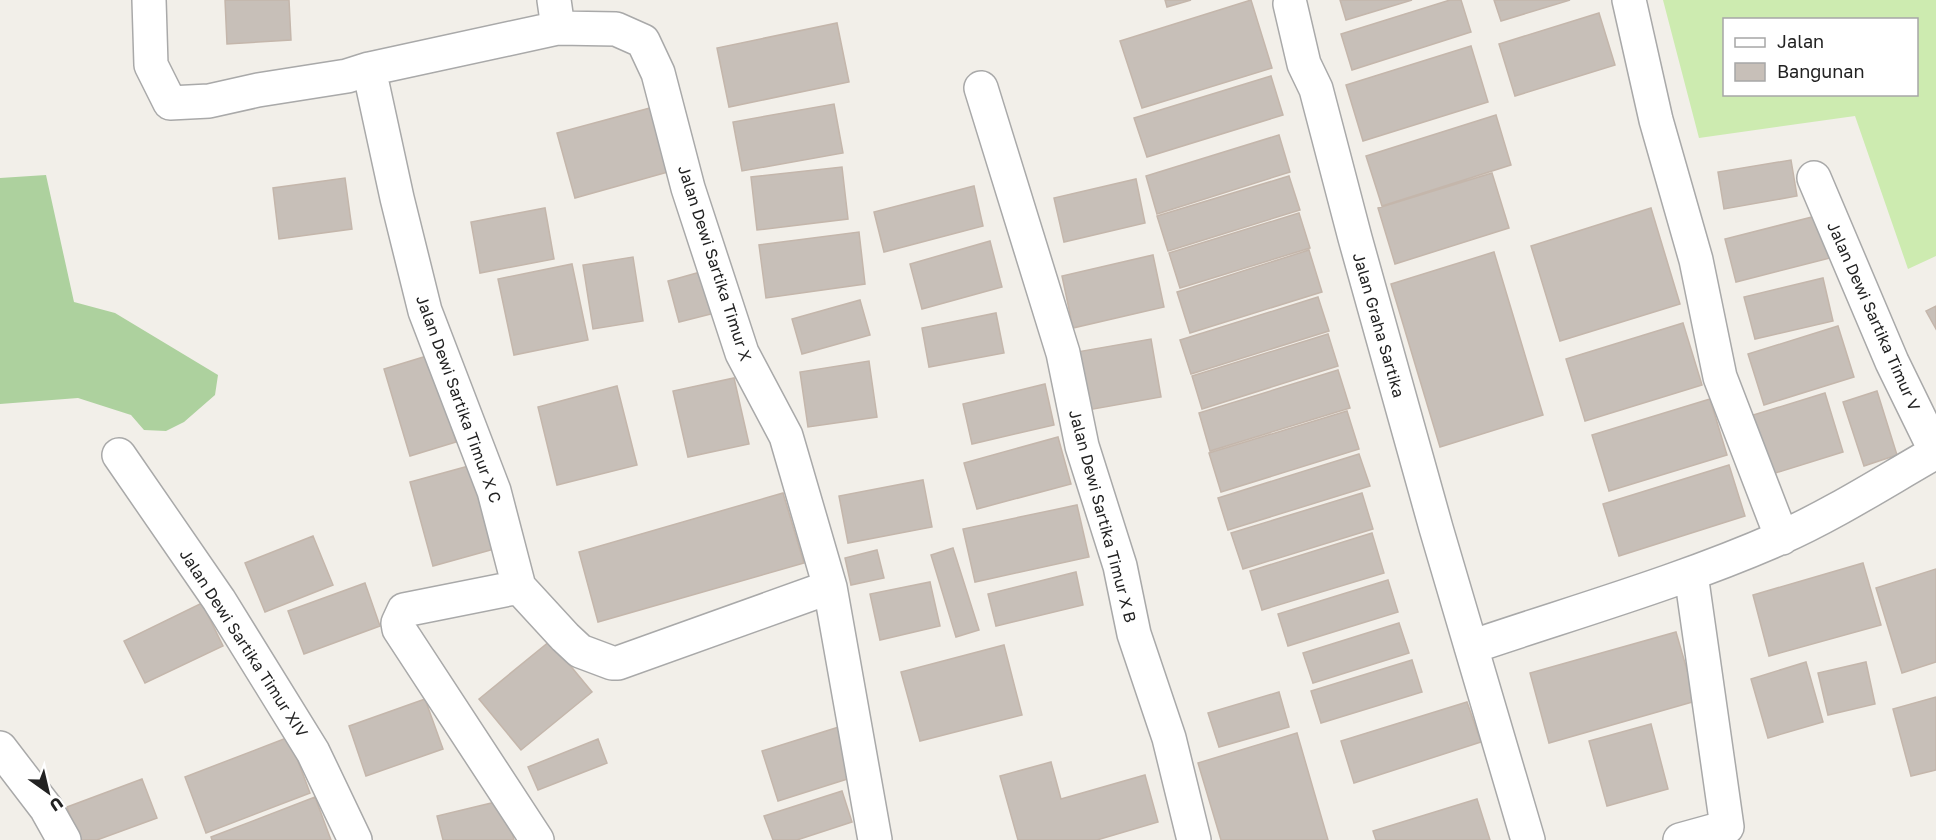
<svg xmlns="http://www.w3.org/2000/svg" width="1936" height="840" font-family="'Golos Text',sans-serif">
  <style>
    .grass { fill: #cdebb0; fill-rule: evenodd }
    .forest { fill: #add19e }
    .building { fill: #c7bfb8; stroke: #c4b6ab; stroke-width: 1.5 }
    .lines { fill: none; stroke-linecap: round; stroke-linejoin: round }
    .street-casing { stroke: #a9a9a9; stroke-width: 36 }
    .street { stroke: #fff; stroke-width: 33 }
    .labels { text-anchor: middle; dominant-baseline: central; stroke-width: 5; stroke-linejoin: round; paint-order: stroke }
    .street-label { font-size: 16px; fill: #222; stroke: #fff }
  </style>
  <rect width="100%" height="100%" fill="#f2efe9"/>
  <path class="grass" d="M1663 0H1936V256L1908 269 1855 116 1699 138ZM1724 20H1916V94H1724Z"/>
  <path class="forest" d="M46 175 74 302 115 313 218 375 215 395 184 422 166 431 144 430 131 415 78 398 0 404V178Z"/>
  <path class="building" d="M225 0H289L291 40 227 44Z
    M1165 0H1191L1167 7Z
    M1251 0 1272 68 1142 108 1120 41Z
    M1340 0H1412L1346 20Z
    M1450 0H1461L1471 32 1352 70 1341 34Z
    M1494 0H1570L1501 21Z
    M1599 13 1615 65 1515 96 1499 44Z
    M837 23 849 82 729 107 717 48Z
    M1471 46 1488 102 1363 141 1346 85Z
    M1271 76 1283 115 1147 157 1134 118Z
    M834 104 843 153 742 171 733 122Z
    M650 108 668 172 575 198 557 133Z
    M1496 115 1511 165 1382 206 1366 156Z
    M1279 135 1290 172 1157 214 1146 176Z
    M1791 160 1797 196 1724 209 1718 172Z
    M842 167 848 219 757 230 751 177Z
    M1492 173 1509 228 1395 264 1378 208Z
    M1289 176 1300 210 1168 251 1157 216Z
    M345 178 352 229 279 239 273 188Z
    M1136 179 1145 223 1064 242 1054 198Z
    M974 186 983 226 884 252 874 212Z
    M545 208 554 259 480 273 471 222Z
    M1651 208 1680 304 1560 341 1531 246Z
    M1299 213 1310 248 1180 288 1169 253Z
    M1820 215 1830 258 1736 282 1725 239Z
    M859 232 865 284 766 298 759 245Z
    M990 241 1002 287 922 309 910 264Z
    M1309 250 1322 292 1190 333 1177 292Z
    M1494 252 1543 415 1440 447 1391 284Z
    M1153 255 1164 307 1073 328 1062 276Z
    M633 257 643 321 593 329 583 265Z
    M572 264 588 340 514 355 498 279Z
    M704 271 715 313 679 322 668 281Z
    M1823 278 1833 321 1755 339 1744 297Z
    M1318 297 1329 331 1191 374 1180 340Z
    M860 300 870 335 802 354 792 319Z
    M1936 306V329L1926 311Z
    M996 313 1004 353 929 367 922 328Z
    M1683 323 1702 385 1585 421 1566 359Z
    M1838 326 1854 377 1764 405 1748 354Z
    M1328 334 1338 366 1202 409 1192 376Z
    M1151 339 1161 397 1088 410 1077 352Z
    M430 355 456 442 410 456 384 369Z
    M869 361 877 417 808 427 800 372Z
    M1338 370 1350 408 1210 451 1199 413Z
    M734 378 749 444 688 457 673 391Z
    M1045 384 1054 425 972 444 963 404Z
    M617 386 637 465 557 485 538 407Z
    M1877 391 1897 455 1864 466 1843 402Z
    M1825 393 1843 452 1769 475 1750 416Z
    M1710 399 1727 455 1609 491 1592 435Z
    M1347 411 1359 449 1221 492 1209 453Z
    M1058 437 1071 484 977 509 964 463Z
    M1359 454 1370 486 1228 530 1218 498Z
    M476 464 498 548 433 566 410 482Z
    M1729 465 1745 516 1619 556 1603 504Z
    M923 480 932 527 848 543 839 496Z
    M783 493 804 563 598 622 579 552Z
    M1362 493 1373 529 1243 569 1231 533Z
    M1077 505 1089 557 975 582 963 529Z
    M1372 533 1384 573 1262 610 1250 571Z
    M313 536 333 585 265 612 245 563Z
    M953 548 979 630 956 637 931 555Z
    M877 550 884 578 851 585 845 558Z
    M1863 563 1881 625 1769 656 1753 595Z
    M1936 569V662L1902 673 1876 588Z
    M1076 572 1083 605 996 626 988 594Z
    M1388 580 1398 612 1288 646 1278 614Z
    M930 582 940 626 880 640 870 594Z
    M365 583 380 626 304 654 288 611Z
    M202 603 223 646 145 683 124 641Z
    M1399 623 1409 653 1313 683 1303 653Z
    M1676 632 1696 701 1549 743 1530 673Z
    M550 641 592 692 521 750 479 699Z
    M1004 645 1022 715 920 741 901 672Z
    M1412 660 1422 692 1321 723 1311 691Z
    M1806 662 1823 722 1768 738 1751 679Z
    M1866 662 1875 704 1828 715 1818 673Z
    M1279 692 1289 727 1219 747 1208 713Z
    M1936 697V770L1911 776 1893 709Z
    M425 699 443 749 366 776 349 726Z
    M1467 702 1481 742 1354 783 1341 741Z
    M1651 724 1668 789 1607 806 1589 741Z
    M842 726 857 776 778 801 762 751Z
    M1297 733 1328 840H1221L1198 763Z
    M289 737 310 793 206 833 185 777Z
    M598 739 607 763 538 790 528 767Z
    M1051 762 1061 799 1145 775 1158 822 1097 840H1018L1000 776Z
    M142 779 157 818 97 840H79L67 807Z
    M842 791 852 822 797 840H773L764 816Z
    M315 797 331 840H212L211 837Z
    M1477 799 1490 840H1376L1373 831Z
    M504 800 514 840H443L437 816Z"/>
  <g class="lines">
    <defs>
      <path id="street" d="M149 0 151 65 170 103 209 101 258 90 347 76 369 69
        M554 0 558 28 616 29 643 41 658 73 688 188 742 353 786 436 830 587 875 840
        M1629 0 1656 120 1696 260 1720 377 1782 538
        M1290 4 1304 64 1316 89 1355 238 1436 528 1528 840
        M558 28 369 69 397 198 425 311 494 491 519 587 565 637 580 651 612 663H618L830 587
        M981 88 1063 353 1082 446 1120 566 1134 634 1169 738 1194 840
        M1814 178 1892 362 1936 452
        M119 455 219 600 313 752 355 840
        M519 587 404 610 398 623 399 629 537 840
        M1471 647C1574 612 1680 582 1780 538 1834 514 1885 481 1936 452
        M0 748 46 808 64 840
        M1680 840 1727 827 1691 574"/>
    </defs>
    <use href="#street" class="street-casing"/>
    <use href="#street" class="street"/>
  </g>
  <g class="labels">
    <g class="street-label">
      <text transform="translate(715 263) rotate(72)">Jalan Dewi Sartika Timur X</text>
      <text transform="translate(1874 316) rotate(66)">Jalan Dewi Sartika Timur V</text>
      <text transform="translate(1379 325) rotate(74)">Jalan Graha Sartika</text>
      <text transform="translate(459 399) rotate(70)">Jalan Dewi Sartika Timur X C</text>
      <text transform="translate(1103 516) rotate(75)">Jalan Dewi Sartika Timur X B</text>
      <text transform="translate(244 643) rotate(57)">Jalan Dewi Sartika Timur XIV</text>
    </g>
  </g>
  <rect x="1723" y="18" width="195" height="78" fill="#ffffff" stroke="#a7a7a7" stroke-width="1.5"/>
  <rect x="1735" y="38" width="30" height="9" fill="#ffffff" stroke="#a7a7a7" stroke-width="1.5"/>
  <text x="1777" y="48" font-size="18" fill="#222222">Jalan</text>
  <rect x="1735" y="63" width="30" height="18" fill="#c7bfb8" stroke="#a7a7a7" stroke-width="1.5"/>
  <text x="1777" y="78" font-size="18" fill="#222222">Bangunan</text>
  <g transform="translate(48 792) rotate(146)" stroke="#ffffff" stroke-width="4.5" paint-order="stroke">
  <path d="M0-4.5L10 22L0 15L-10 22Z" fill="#222222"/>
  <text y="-9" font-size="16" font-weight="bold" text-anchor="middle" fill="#222222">U</text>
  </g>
</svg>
